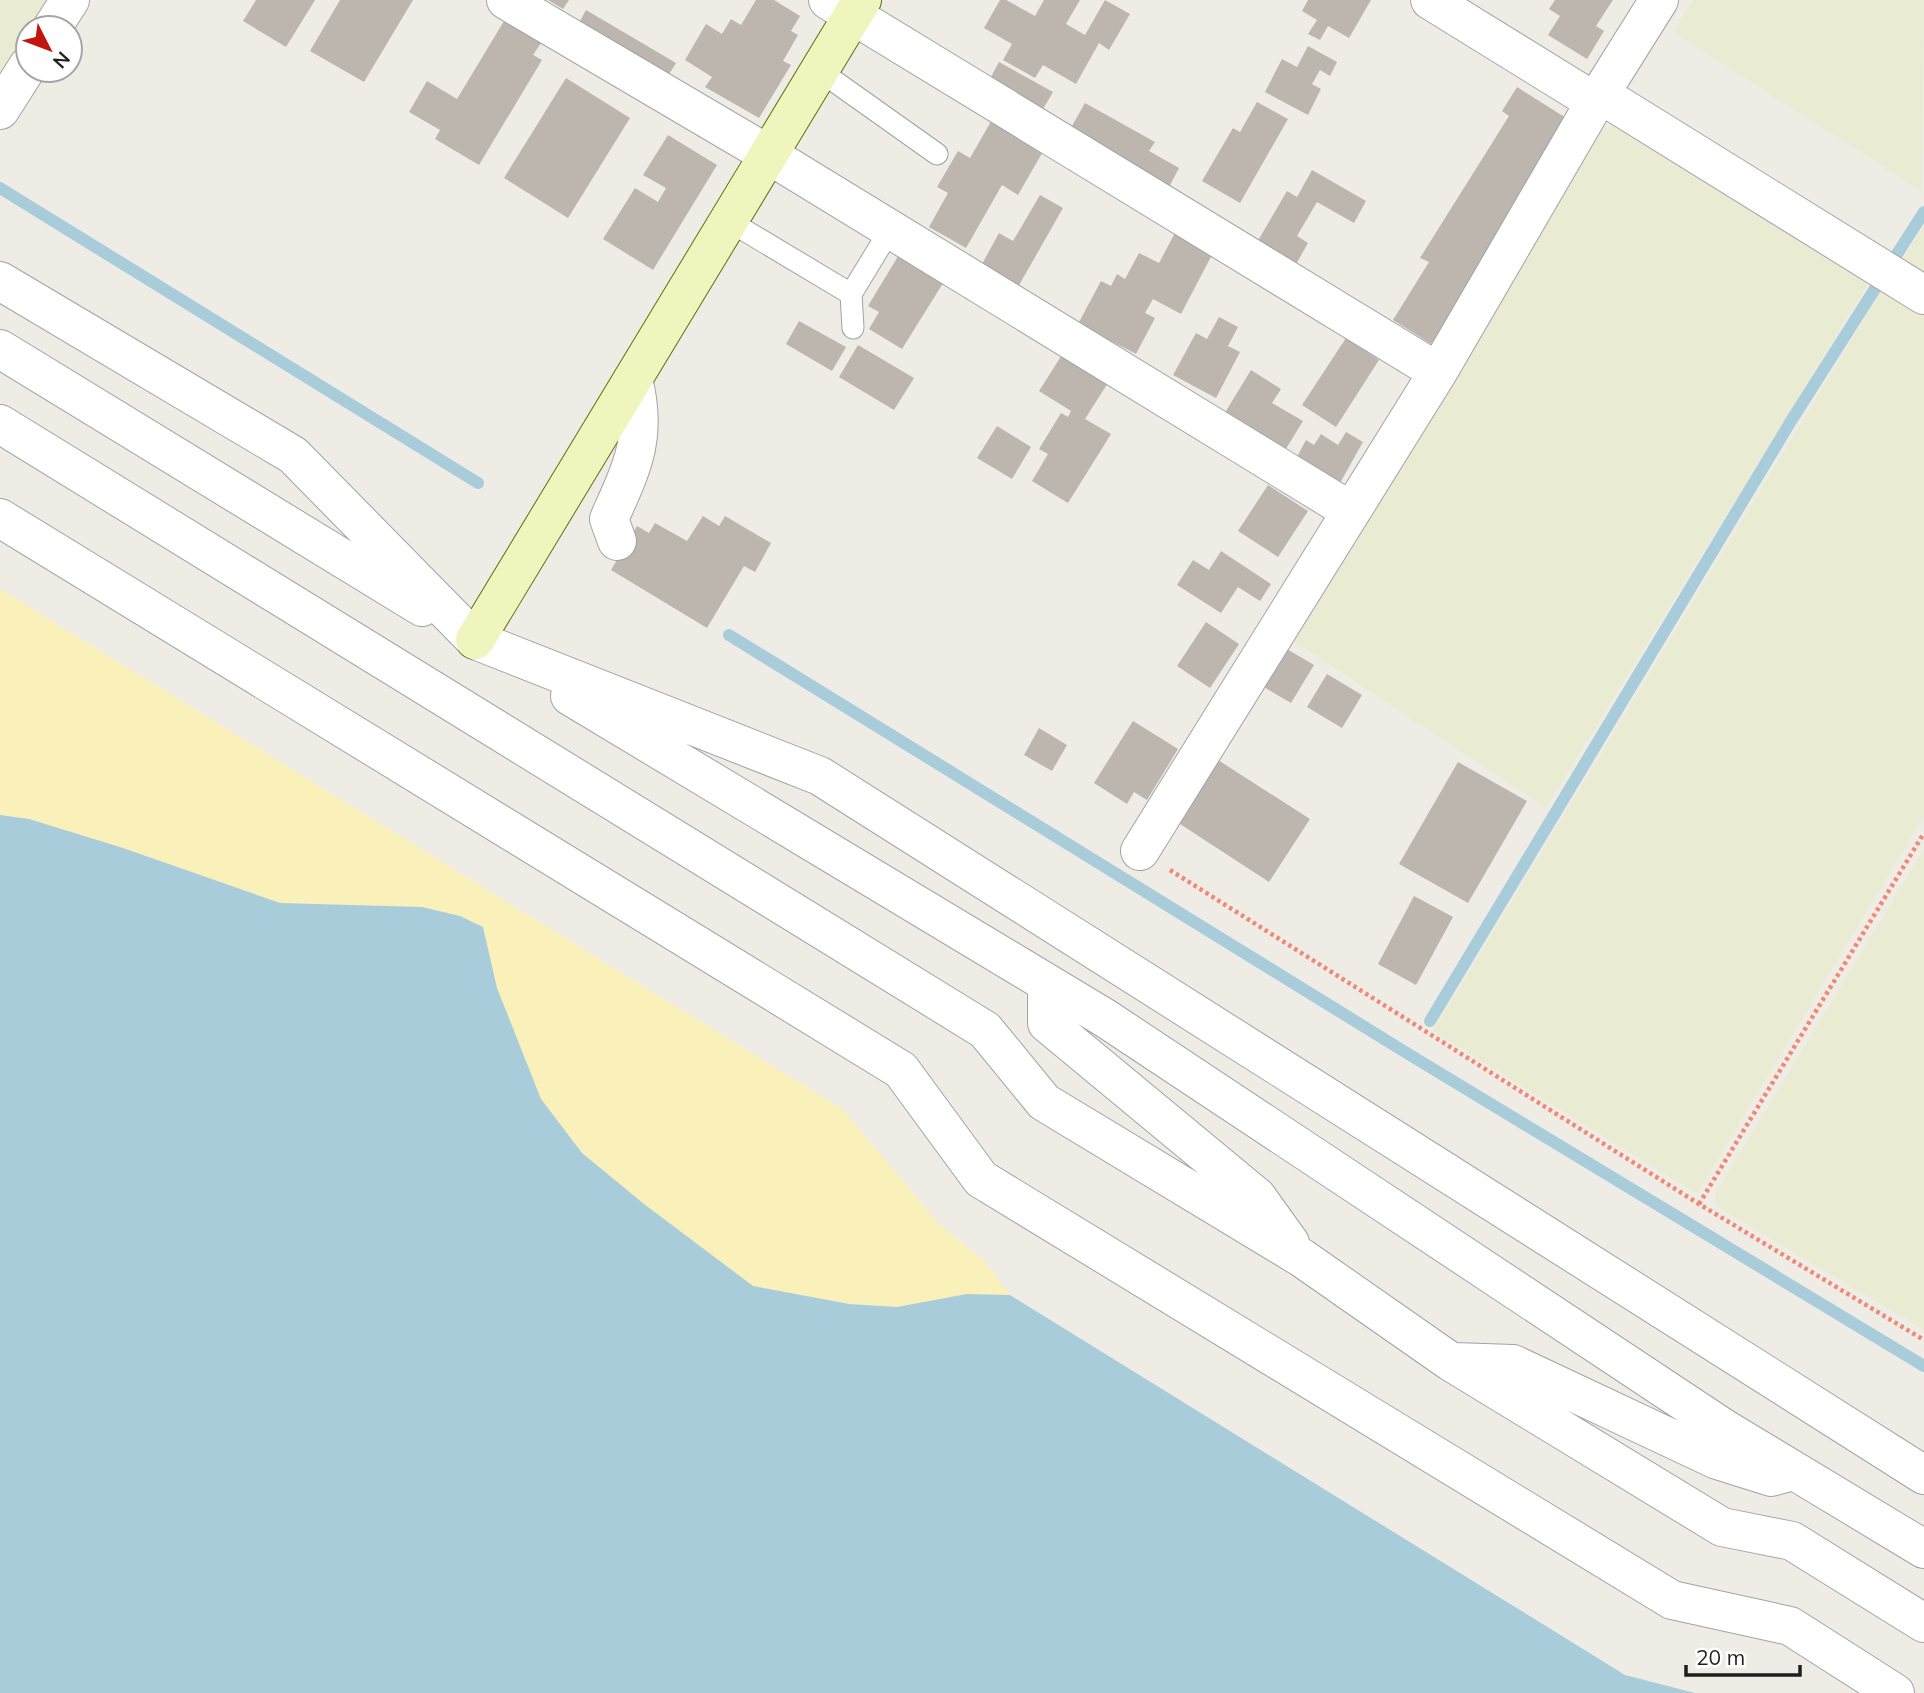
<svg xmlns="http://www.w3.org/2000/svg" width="1924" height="1693" font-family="Mulish,sans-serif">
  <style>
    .farmland { fill: #e9ecd3 }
    .sand { fill: #faf0b9 }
    .water { fill: #a9ccda }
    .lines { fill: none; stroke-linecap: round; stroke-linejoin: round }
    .stream { stroke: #a9ccda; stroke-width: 12 }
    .building { fill: #bcb6af }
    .lane-casing { stroke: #a3a3a3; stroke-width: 23 }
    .street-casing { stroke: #a3a3a3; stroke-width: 40 }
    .secondary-casing { stroke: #60700c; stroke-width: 40 }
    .path { stroke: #f08876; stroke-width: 4.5; stroke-dasharray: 3.5 3.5; stroke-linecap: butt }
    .lane { stroke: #fff; stroke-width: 21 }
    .street { stroke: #fff; stroke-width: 38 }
    .secondary { stroke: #f0f5be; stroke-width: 38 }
  </style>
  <rect width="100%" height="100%" fill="#efece6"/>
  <path class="farmland" d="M0 0H46L0 76Z
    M1693 0H1924L1922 192 1673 32Z
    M1621 124 1871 279 1546 808 1290 639 1599 127Z
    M1924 225V278L1900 264Z
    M1884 286 1924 310V816L1697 1194 1433 1031Z
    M1924 849V1330L1716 1206 1715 1194Z"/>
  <path class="sand" d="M0 589 842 1109 940 1225 985 1262 1010 1295 967 1294 897 1307 849 1304 753 1286 644 1204 582 1153 541 1099 497 988 483 927 460 916 422 907 280 903 123 848 29 819 0 815Z"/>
  <path class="water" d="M0 815 29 819 123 848 280 903 422 907 460 916 483 927 497 988 541 1099 582 1153 644 1204 753 1286 849 1304 897 1307 967 1294 1010 1295 1625 1675 1695 1693H0Z"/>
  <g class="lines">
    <path class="stream" d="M0 188 478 483
      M1897 254 1924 212
      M729 635 1410 1055 1924 1366
      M1430 1021 1791 421 1878 284"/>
  </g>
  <path class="building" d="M256 0H315L286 47 243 21Z
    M340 0H413L364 82 310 51Z
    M548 0H569L563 9Z
    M756 0H774L800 16 791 31 798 35 783 61 791 65 759 118 705 87 712 77 685 60 706 24 722 34 731 19 741 25Z
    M1000 0H1006L1035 16 1044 0H1080L1066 24 1085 35 1105 0 1130 14 1109 50 1099 43 1076 84 1043 65 1035 78 1003 60 1012 44 984 28Z
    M1308 0H1371L1349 38 1328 26 1320 40 1308 34 1317 20 1302 11Z
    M1555 0H1613L1596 26 1604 31 1587 59 1548 35 1560 16 1549 9Z
    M586 10 676 63 663 84 574 32Z
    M504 21 541 43 533 55 542 60 479 165 435 139 440 130 409 112 427 81 457 99Z
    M1308 46 1337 62 1330 76 1320 70 1312 84 1321 89 1308 115 1265 92 1282 59 1297 67Z
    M999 62 1053 92 1039 116 986 86Z
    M566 78 630 118 568 218 504 178Z
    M1517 87 1571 121 1431 344 1393 320 1429 262 1420 258 1509 116 1502 111Z
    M1257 102 1288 119 1240 203 1202 181 1233 128 1240 132Z
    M1085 103 1155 142 1149 151 1179 168 1168 189 1068 133Z
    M993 118 1045 148 1018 195 1002 185 966 248 929 227 948 193 937 187 958 151 970 158Z
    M668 135 717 165 653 270 603 239 635 188 658 202 666 188 643 175Z
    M1312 170 1366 201 1354 223 1317 202 1297 236 1308 243 1295 266 1256 244 1287 191 1297 197Z
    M1040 195 1063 208 1018 287 981 266 999 233 1013 241Z
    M1175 233 1213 253 1181 314 1153 299 1145 313 1155 318 1136 354 1078 324 1101 281 1111 286 1117 274 1125 279 1139 253 1159 263Z
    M900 253 945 280 902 349 869 329 879 312 868 306Z
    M1219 317 1238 327 1228 346 1240 352 1216 398 1173 375 1196 333 1207 339Z
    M799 321 846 347 832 371 786 344Z
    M1346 338 1379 360 1336 427 1302 405Z
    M858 345 914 378 894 410 839 377Z
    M1065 350 1111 378 1085 419 1111 434 1068 503 1032 481 1048 454 1039 449 1061 413 1068 417 1071 411 1039 391Z
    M1251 370 1281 389 1272 403 1303 421 1284 452 1223 416Z
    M997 426 1031 447 1012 479 977 458Z
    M1346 432 1363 442 1340 483 1297 457 1306 440 1314 445 1321 434 1338 445Z
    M1268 485 1308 511 1278 557 1238 531Z
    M703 516 719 526 725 516 771 543 755 572 744 566 707 628 611 570 637 526 649 533 655 523 687 541Z
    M1221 551 1271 584 1260 601 1238 587 1221 613 1177 585 1193 560 1209 570Z
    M1206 622 1239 644 1210 688 1177 666Z
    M1285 648 1314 665 1291 703 1262 686Z
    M1327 674 1362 695 1342 728 1307 707Z
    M1133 721 1178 749 1147 800 1134 792 1127 804 1094 783Z
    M1039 728 1067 745 1052 771 1024 755Z
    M1218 760 1310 819 1269 882 1177 822Z
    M1458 762 1527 801 1468 903 1399 864Z
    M1414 896 1453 917 1416 985 1378 964Z"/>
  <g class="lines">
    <defs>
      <path id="lane" d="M820 71 937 154
        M729 221 851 294 853 328
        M851 294 890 230"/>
      <path id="street" d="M506 0 769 155 1349 510
        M828 0 1438 372
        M1430 0 1595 102
        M52 28 70 0
        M1600 94 1924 295
        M0 110 28 66
        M0 281 293 455 475 640 820 776 1924 1475
        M0 349 422 607
        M0 424 985 1030 1044 1102 1302 1258 1451 1362 1722 1527 1792 1541 1924 1623
        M0 518 901 1070 981 1179 1672 1600 1790 1626 1895 1693
        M617 541 609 519C632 467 648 438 633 379
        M570 696 1105 1018 1725 1429 1924 1549
        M1140 851 1438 372 1595 102 1659 0
        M1047 983V1023L1257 1197 1290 1243
        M1454 1362 1513 1364 1717 1460 1771 1477 1786 1473"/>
      <path id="secondary" d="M475 640 862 0"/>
    </defs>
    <use href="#lane" class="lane-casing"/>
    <use href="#street" class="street-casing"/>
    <use href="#secondary" class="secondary-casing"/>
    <path class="path" d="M1170 870 1699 1204 1924 1340
      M1699 1204 1924 833"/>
    <use href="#lane" class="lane"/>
    <use href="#street" class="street"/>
    <use href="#secondary" class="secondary"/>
  </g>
  <g transform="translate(49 49) rotate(132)"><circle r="33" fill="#ffffff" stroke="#a5a5a5" stroke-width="2"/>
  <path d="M0-5L12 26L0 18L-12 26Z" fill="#c0160e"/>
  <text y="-10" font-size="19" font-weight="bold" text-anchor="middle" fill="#1f1f1f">N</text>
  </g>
  <path d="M1686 1665v10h114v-10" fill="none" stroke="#1f1f1f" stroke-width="3.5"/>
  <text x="1696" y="1665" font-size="21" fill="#1f1f1f" stroke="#ffffff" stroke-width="5" paint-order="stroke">20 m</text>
</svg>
